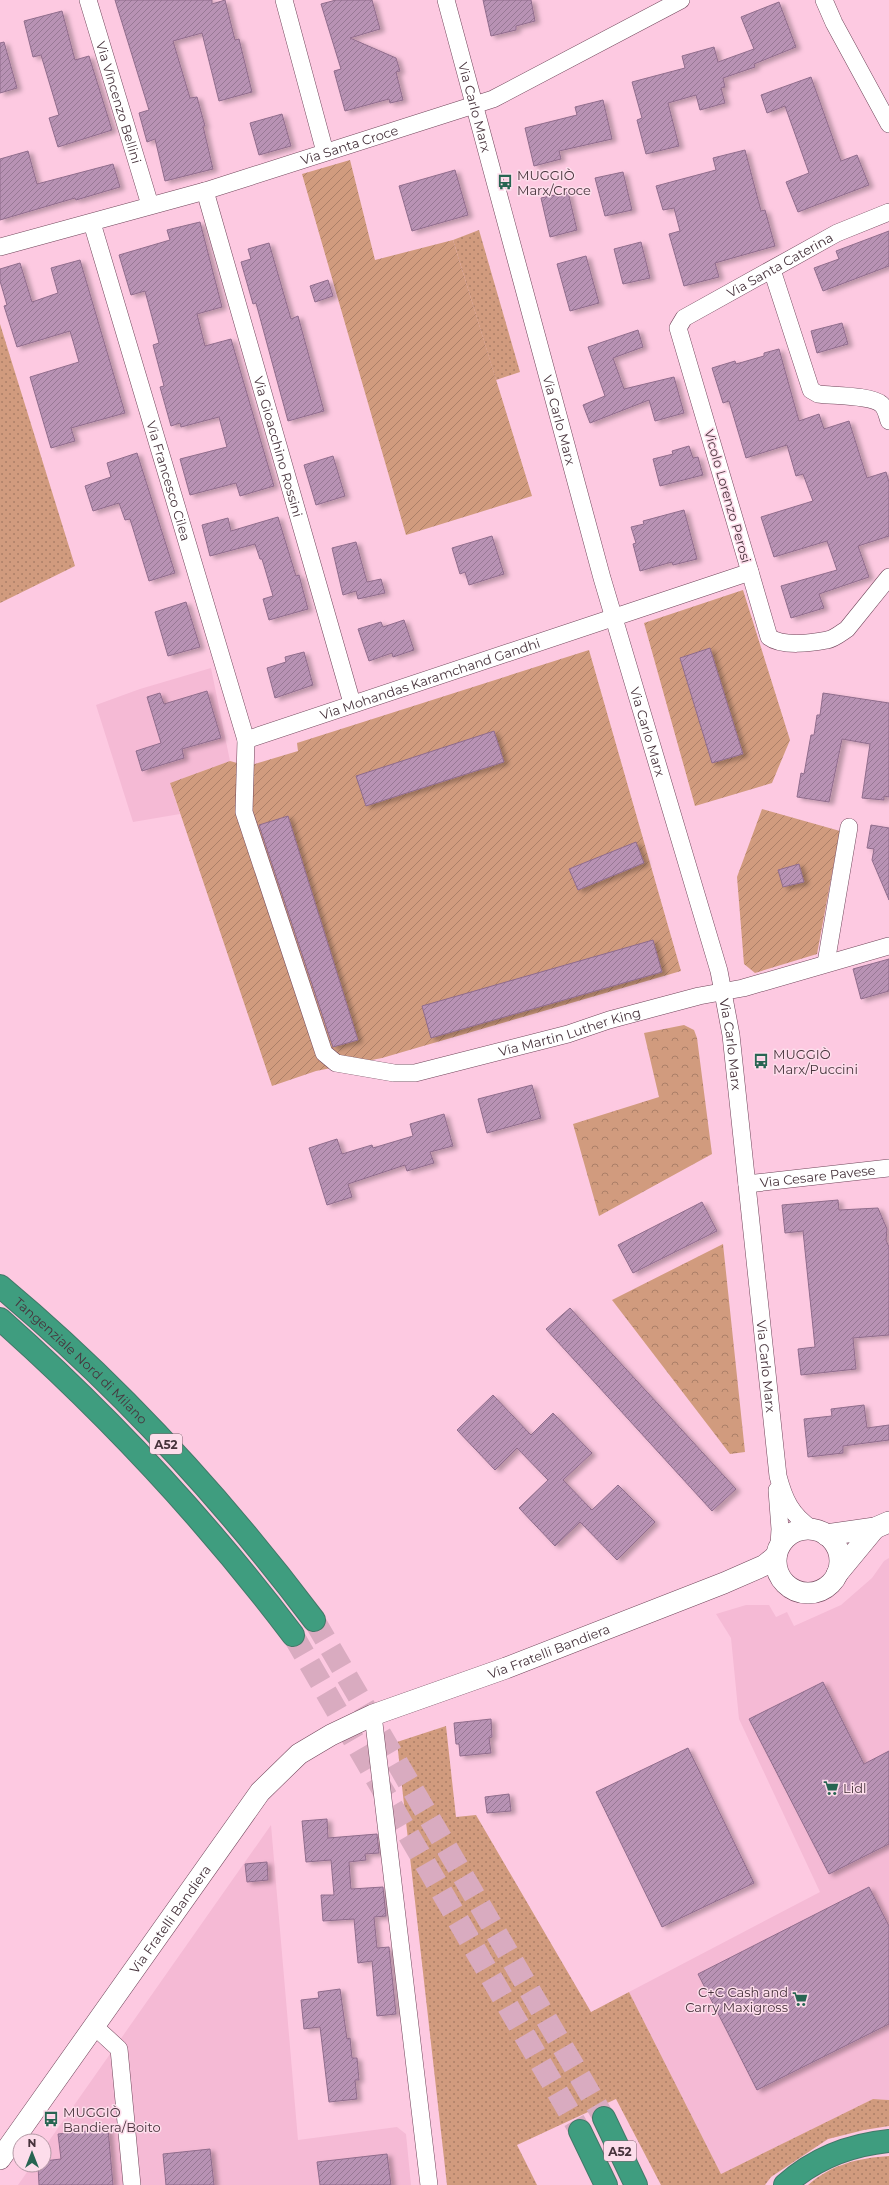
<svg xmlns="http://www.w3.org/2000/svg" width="889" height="2185" font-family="Montserrat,sans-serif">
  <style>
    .built { fill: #f5bad5 }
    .grass { fill: url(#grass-dots) }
    .park { fill: url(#park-crowns) }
    .garden { fill: url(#garden-furrows) }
    .building { fill: url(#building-hatch); stroke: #906c8c; filter: url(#shadow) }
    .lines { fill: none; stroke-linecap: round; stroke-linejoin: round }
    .motorway-tunnel { stroke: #d9abc0; stroke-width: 22; stroke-dasharray: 22 11; stroke-linecap: butt }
    .minor-casing { stroke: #6f4459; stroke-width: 18 }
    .tertiary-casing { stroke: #6f4459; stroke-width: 22 }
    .motorway-casing { stroke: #427868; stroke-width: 24 }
    .minor { stroke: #fff; stroke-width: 17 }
    .tertiary { stroke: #fff; stroke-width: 21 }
    .motorway { stroke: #3f9d7f; stroke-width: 22 }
    .labels { text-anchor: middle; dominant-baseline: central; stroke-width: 3; stroke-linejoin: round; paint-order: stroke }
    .shield { fill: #fdddeb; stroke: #7e6670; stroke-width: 1 }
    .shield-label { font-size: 12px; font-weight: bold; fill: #47333c }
    .street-label { font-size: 13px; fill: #47333c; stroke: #fdddeb }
    .poi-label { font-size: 13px; fill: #47333c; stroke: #fdddeb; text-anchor: start }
  </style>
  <defs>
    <pattern id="grass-dots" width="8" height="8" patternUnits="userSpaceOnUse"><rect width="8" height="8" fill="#d19b7e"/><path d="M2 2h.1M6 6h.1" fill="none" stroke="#ab7f68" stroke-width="1.8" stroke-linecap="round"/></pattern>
    <pattern id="park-crowns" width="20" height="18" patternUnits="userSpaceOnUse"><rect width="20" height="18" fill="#d19b7e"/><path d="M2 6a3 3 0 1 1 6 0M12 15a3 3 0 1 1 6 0" fill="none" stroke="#ab7f68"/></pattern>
    <pattern id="garden-furrows" width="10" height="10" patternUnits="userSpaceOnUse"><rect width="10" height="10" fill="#d19b7e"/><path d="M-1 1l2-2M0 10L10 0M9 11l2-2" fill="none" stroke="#ab7f68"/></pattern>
    <pattern id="building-hatch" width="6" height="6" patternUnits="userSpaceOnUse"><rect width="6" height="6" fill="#b892b4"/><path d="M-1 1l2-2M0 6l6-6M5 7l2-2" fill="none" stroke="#977894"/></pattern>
    <filter id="shadow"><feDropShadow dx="4.5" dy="2.5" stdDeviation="2" flood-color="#0004"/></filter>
  </defs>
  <rect width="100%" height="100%" fill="#fdc9e1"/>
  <path class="built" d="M211 668 230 761 170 783 180 814 133 822 96 705 140 689Z
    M889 1558V2100L873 2099 721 2174 629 1992 820 1892 739 1719 731 1638 716 1614 746 1605H769L776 1617 787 1612 794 1626 841 1605 872 1578 884 1561Z
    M271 1825 298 2140 397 2127 406 2134 411 2185H18L32 2165H44V2148Z"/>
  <path class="grass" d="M479 230 520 372 496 380 453 240Z
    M0 324 75 566 0 603Z
    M446 1726 456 1817 476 1815 591 2012 629 1992 721 2174 873 2099 889 2100V2126L864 2130 828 2139 771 2177 765 2185H661L616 2099 517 2145 537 2185H447L397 1742Z
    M889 2156V2185H808C832 2164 859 2158 889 2156Z"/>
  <path class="park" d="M684 1025 694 1030 697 1038 712 1154 599 1216 573 1124 659 1097 644 1033Z
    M723 1244 745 1452 730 1454 612 1300Z"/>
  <path class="garden" d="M350 160 375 260 453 240 532 496 406 535 302 174Z
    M743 590 790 740 772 783 695 806 644 623Z
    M589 650 681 971 382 1058 316 1071 272 1086 170 783 230 761 248 766 298 751 297 743Z
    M762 809 840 831 817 954 755 973 744 964 737 877Z"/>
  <path class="building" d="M115 0H212V4L225 0 235 40 239 39 252 92 219 101 202 33 173 41 190 98 197 97 205 126H203L213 169 165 181 155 139 147 142 139 113 149 110Z
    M336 0H372L380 29 350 38 396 58 400 71 396 72 403 100 390 103 389 99 345 111 334 71 341 69 321 4Z
    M483 0H531L535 21 516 26V30L491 36Z
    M779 2 796 47 754 64 755 67 723 78 725 87 721 88 725 103 700 110 696 95 668 103 679 146 646 154 637 120 642 118 632 82 685 68 682 56 714 47 718 62 754 49 741 17Z
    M62 11 75 60 89 56 112 130 58 147 49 118 59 115 41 55 33 57 24 21Z
    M4 42 17 88 0 93V43Z
    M811 77 841 161 857 155 869 185 798 212 786 182 809 173 785 106 767 113 761 95Z
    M603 100 612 139 559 151 561 159 534 166 525 128 577 115 575 107Z
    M282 114 291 146 259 155 250 123Z
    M745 150 761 211 765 210 775 246 715 263 719 277 684 286 669 234 680 231 674 208 663 210 656 186 716 170 713 158Z
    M28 151 37 184 113 164 120 187 76 200 75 198 0 220V159Z
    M455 170 468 215 412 231 399 186Z
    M623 172 632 210 605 216 595 178Z
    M568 192 577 230 550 237 541 198Z
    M200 222 222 307 197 314 205 346 231 339 274 486 240 496 236 483 190 495 180 459 227 447 219 417 181 427 180 423 171 426 160 387 164 386 153 345 159 343 145 291 131 295 119 255 170 240 167 230Z
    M889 231V266L823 291 814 268 839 259 836 251Z
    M641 242 650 278 623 284 614 249Z
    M269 243 291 319 298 316 324 411 288 421 256 303 253 304 241 262 251 259 248 249Z
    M586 256 599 303 570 311 557 264Z
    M80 260 125 413 71 428 75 441 51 448 30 377 79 362 70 331 17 347 4 306 7 305 0 281V269L20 263 32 302 58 293 51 268Z
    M328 280 333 296 315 302 310 286Z
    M842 323 848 344 817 353 811 331Z
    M638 330 643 347 613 358 624 389 674 377 684 413 655 421 649 400 590 423 583 405 605 396 588 347Z
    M779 349 799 421 819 414 824 429 849 421 867 478 886 472 889 482V536L858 546 869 577 819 594 824 608 791 618 781 586 837 570 827 541 774 557 761 517 813 501 803 474 796 476 787 445 746 458 729 401 723 403 712 368 735 361 736 364 764 356V353Z
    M689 446 693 458 698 457 703 475 660 486 653 459 673 454 672 451Z
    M137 453 175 573 149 581 130 519 125 520 119 503 93 511 85 486 111 477 107 463Z
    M333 456 345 496 316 505 304 465Z
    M684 510 697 559 673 565 672 562 640 571 633 544 636 543 631 527 644 524 643 521Z
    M278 517 296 576 299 575 308 609 269 620 263 599 273 596 262 559H260L255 544 210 556 202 525 228 518 231 531Z
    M492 536 504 574 469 585 465 572 460 574 452 548Z
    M356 542 367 582 381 579 385 593 358 599 356 591 343 595 332 548Z
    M186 602 200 647 168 656 155 612Z
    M404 620 414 650 393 657 392 653 369 661 358 629 381 622 383 627Z
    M710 648 743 754 712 763 680 658Z
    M304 652 313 685 275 698 267 668 286 662 285 657Z
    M207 691 221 738 182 749 184 758 142 771 136 751 161 743 147 697 160 693 164 704Z
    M823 693 889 703V797L884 796V800L862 798 870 744 842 739 829 802 797 797 801 773 804 774 811 735H814L817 715H820Z
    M494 731 504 762 366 806 356 776Z
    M288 816 358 1040 333 1047 259 825Z
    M871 825 889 828V900L872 860 874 849 867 848Z
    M636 842 644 863 578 890 569 869Z
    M799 864 804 882 783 887 778 870Z
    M653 940 662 972 431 1038 422 1006Z
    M889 959V991L861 999 853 969Z
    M532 1085 541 1118 487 1133 478 1099Z
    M444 1114 453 1146 430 1152 434 1163 407 1171 405 1165 348 1184 352 1197 327 1205 309 1148 337 1139 342 1154 372 1145 373 1148 413 1136 410 1124Z
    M838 1200 839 1210 878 1208 887 1229 886 1240 889 1247V1335L853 1338 856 1369 801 1375 798 1349 815 1347 803 1231 785 1233 782 1205Z
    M702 1202 717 1231 633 1273 618 1245Z
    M570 1308 736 1489 712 1511 546 1329Z
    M493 1395 531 1435 553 1413 592 1453 563 1480 592 1510 618 1485 655 1522 617 1560 580 1522 555 1546 519 1508 548 1480 517 1448 495 1470 457 1430Z
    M864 1405 867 1428 889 1425V1440L843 1446V1453L808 1457 804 1419 832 1416 831 1409Z
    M823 1682 864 1764 889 1751V1844L829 1874 749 1719Z
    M491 1719 492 1737 489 1738 491 1753 460 1756 459 1744H456L454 1723Z
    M688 1748 754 1883 662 1927 596 1792Z
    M509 1794 511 1811 487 1813 485 1797Z
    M327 1819 328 1838 377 1834 379 1853 365 1854 366 1860 349 1862 351 1889 383 1887 386 1916 374 1917 377 1948 389 1947 396 2014 377 2016 372 1961 358 1963 354 1919 323 1921 321 1895H334L331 1860 306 1862 302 1821Z
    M267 1862 268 1880 247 1882 245 1864Z
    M869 1887 889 1926V2024L757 2090 698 1974Z
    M340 1989 347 2039 350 2038 352 2058H357L359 2080H355L357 2099 329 2102 320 2027 304 2029 301 2000 319 1998 318 1992Z
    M108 2129 113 2185H39L38 2165H44V2161L61 2159 58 2134Z
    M210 2149 214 2185H166L163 2154Z
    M387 2154 391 2185H320L317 2162Z"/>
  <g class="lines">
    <path class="motorway-tunnel" d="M314 1620 604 2118
      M293 1635 580 2131"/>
    <defs>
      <g id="minor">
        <path id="s1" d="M88 0 150 205"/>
        <path d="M284 0 325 152"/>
        <path id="s2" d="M446 0 602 578 719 971 731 1035 778 1476C784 1499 791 1515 812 1529"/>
        <path d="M824 0 834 23 889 124"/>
        <path id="s3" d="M205 191 352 703"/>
        <path id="s4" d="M92 223 246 740 244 812 324 1053 336 1063 394 1073H415L568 1034 609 1020 699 996 743 988 889 946"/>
        <path id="s5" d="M0 247 205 191 493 99 681 0"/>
        <path d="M772 270 811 390 818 394C832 396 871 395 881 404 886 408 887 415 889 421"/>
        <path d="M750 572 769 637C782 647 812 643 827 640 834 639 841 633 847 629L889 577"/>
        <path id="s6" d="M246 740 750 572 678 328 684 318 837 233 889 212"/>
        <path d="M826 963 849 827"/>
        <path id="s7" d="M747 1184 889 1168"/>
        <path d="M777 1490 780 1529 779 1545"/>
        <path d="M373 1715 429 2185"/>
        <path d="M94 2026 119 2049 132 2185"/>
      </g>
      <g id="tertiary">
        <circle cx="808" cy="1561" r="32"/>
        <path d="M826 1535 875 1528 889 1522"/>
        <path d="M837 1574 875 1528"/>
        <path id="s8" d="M0 2159 260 1792 299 1754 331 1735 373 1715 506 1668 724 1583 765 1565 776 1556"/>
      </g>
      <g id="motorway">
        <path id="s9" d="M0 1286C117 1384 222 1498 314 1620"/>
        <path d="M0 1319C108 1415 206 1520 293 1635"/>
        <path d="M604 2118 636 2185"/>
        <path d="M580 2131 606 2185"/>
        <path d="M785 2185C815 2158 849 2145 889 2141"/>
      </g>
    </defs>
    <use href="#minor" class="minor-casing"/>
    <use href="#tertiary" class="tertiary-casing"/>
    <use href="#motorway" class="motorway-casing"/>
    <use href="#minor" class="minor"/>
    <use href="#tertiary" class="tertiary"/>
    <use href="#motorway" class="motorway"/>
  </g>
  <defs>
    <symbol id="bus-bare" viewBox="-9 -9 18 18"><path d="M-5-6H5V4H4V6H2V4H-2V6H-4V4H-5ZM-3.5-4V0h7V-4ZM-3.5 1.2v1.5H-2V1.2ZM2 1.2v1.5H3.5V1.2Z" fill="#276552" stroke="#fdddeb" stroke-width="2.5" paint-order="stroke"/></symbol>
    <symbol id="supermarket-bare" viewBox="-9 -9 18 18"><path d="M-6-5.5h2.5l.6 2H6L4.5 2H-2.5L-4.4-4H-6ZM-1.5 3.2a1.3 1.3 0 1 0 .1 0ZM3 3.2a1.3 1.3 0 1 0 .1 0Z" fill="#276552" stroke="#fdddeb" stroke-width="2.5" paint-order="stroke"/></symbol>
  </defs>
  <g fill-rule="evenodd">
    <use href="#bus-bare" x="494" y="171" width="22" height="22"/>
    <use href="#bus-bare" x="750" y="1050" width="22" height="22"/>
    <use href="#supermarket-bare" x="820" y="1777" width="22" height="22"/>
    <use href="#supermarket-bare" x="789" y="1988" width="22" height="22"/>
    <use href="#bus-bare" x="40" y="2108" width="22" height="22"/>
  </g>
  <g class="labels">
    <g class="shield">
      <rect x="150" y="1434" width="32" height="20" rx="3"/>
      <rect x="604" y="2141" width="32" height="20" rx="3"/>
    </g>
    <g class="shield-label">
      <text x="166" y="1444">A52</text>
      <text x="620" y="2151">A52</text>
    </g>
    <g class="street-label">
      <text stroke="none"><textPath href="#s1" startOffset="107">Via Vincenzo Bellini</textPath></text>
      <text stroke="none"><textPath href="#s2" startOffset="111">Via Carlo Marx</textPath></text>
      <text stroke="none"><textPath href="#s5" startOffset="364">Via Santa Croce</textPath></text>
      <text stroke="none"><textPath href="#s6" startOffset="907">Via Santa Caterina</textPath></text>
      <text stroke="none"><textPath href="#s2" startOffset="435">Via Carlo Marx</textPath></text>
      <text stroke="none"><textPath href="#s3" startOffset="266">Via Gioacchino Rossini</textPath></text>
      <text stroke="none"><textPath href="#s4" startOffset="269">Via Francesco Cilea</textPath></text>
      <text transform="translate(728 496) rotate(74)">Vicolo Lorenzo Perosi</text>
      <text stroke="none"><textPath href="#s6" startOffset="194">Via Mohandas Karamchand Gandhi</textPath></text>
      <text stroke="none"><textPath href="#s2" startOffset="759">Via Carlo Marx</textPath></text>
      <text stroke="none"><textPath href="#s4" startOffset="1121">Via Martin Luther King</textPath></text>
      <text stroke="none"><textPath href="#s2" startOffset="1083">Via Carlo Marx</textPath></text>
      <text stroke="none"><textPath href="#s7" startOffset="71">Via Cesare Pavese</textPath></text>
      <text stroke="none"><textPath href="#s9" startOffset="110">Tangenziale Nord di Milano</textPath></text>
      <text stroke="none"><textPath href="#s2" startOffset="1407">Via Carlo Marx</textPath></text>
      <text stroke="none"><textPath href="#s8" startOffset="775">Via Fratelli Bandiera</textPath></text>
      <text stroke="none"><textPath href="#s8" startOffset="294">Via Fratelli Bandiera</textPath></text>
    </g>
    <g class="poi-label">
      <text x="517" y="175">MUGGIÒ<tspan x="517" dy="15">Marx/Croce</tspan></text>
      <text x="773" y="1054">MUGGIÒ<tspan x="773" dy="15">Marx/Puccini</tspan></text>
      <text x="843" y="1788">Lidl</text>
      <text x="788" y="1992" text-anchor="end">C+C Cash and<tspan x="788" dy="15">Carry Maxigross</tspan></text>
      <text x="63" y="2112">MUGGIÒ<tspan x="63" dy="15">Bandiera/Boito</tspan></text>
    </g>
  </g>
  <g transform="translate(32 2153)"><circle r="19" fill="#fdddeb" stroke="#b499a5"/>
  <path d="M0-3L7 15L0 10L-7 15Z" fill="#276552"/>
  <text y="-6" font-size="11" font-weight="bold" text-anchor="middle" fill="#47333c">N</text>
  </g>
</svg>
